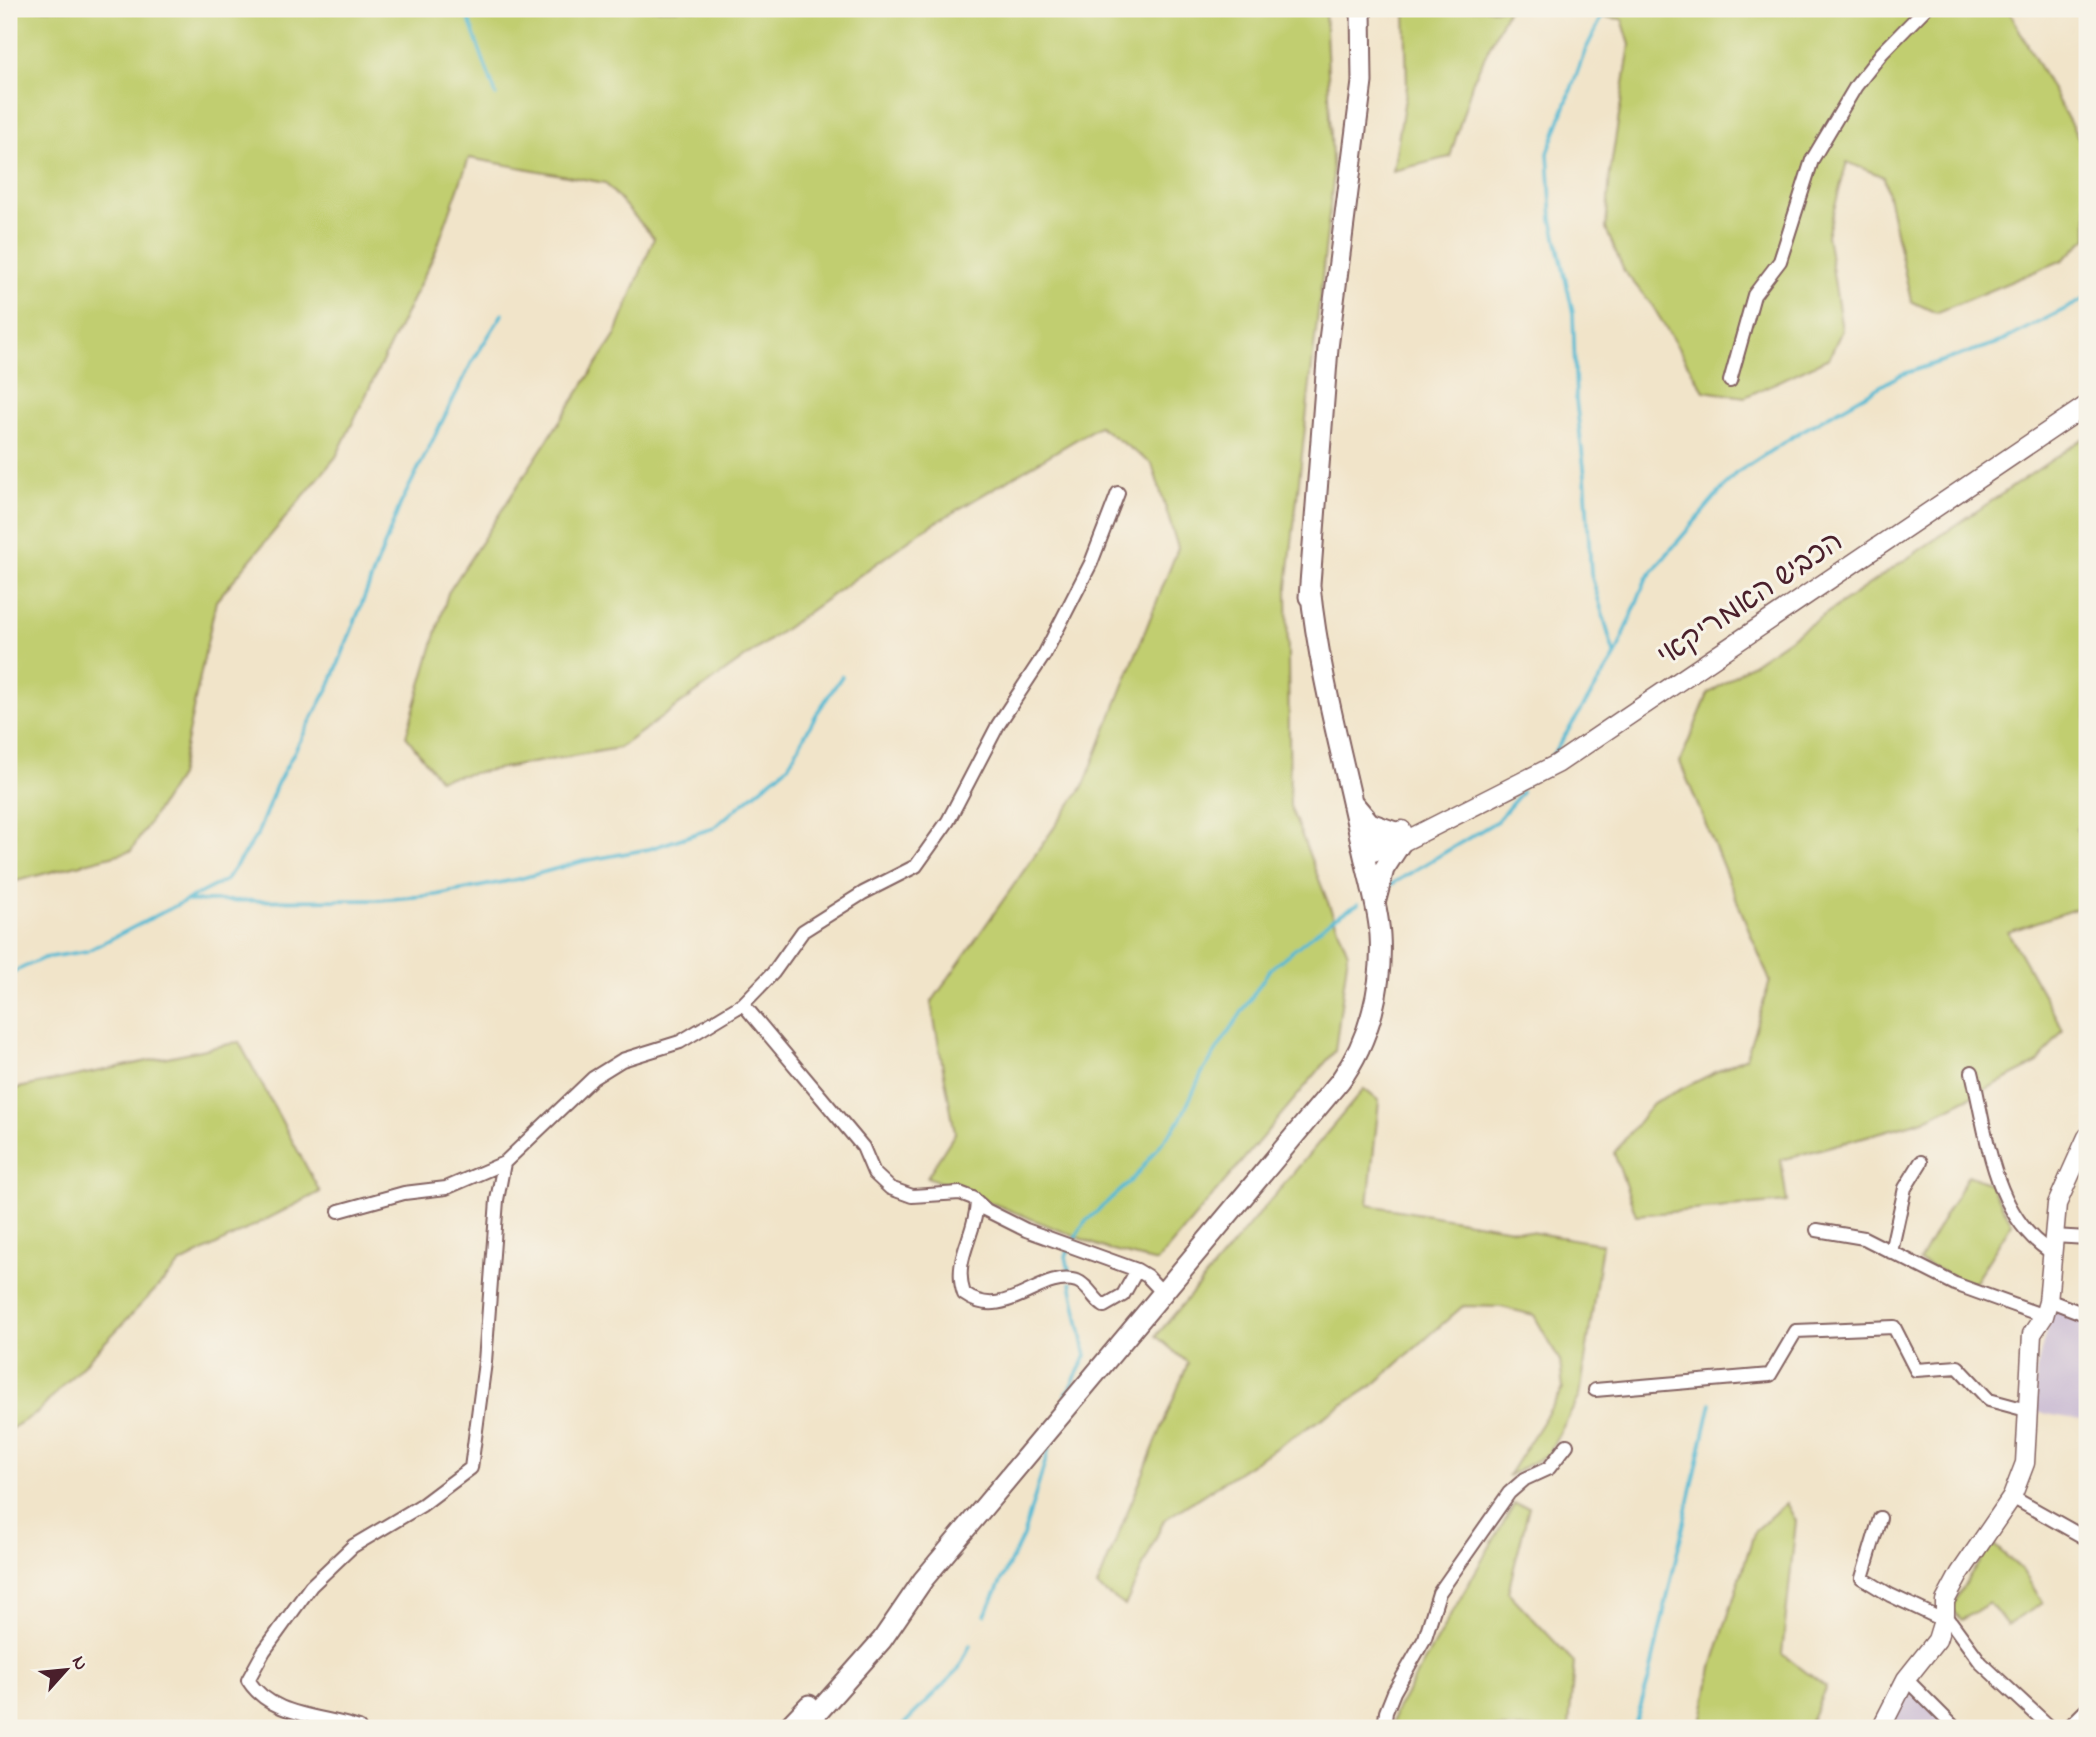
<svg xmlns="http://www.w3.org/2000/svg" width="2096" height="1737" font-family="'Indie Flower','Playpen Sans Hebrew',sans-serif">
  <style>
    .industrial { fill: #ccbed4 }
    .green { fill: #c1ce70; stroke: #86764e; stroke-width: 2 }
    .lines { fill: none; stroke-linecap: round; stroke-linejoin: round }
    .stream { stroke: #55bad3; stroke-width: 3.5 }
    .street-casing { stroke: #846462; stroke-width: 16 }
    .secondary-casing { stroke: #846462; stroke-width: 21 }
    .primary-casing { stroke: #846462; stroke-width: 23 }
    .street { stroke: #fff; stroke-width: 12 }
    .secondary { stroke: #fff; stroke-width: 18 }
    .primary { stroke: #fff; stroke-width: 19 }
    .labels { text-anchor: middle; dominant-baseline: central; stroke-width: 6; stroke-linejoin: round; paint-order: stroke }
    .street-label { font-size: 30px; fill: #4a1f2b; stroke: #f7f3e8 }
  </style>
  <rect width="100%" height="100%" fill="#f7f3e8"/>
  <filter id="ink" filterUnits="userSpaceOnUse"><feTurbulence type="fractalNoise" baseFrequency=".0143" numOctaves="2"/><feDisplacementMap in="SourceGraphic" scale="14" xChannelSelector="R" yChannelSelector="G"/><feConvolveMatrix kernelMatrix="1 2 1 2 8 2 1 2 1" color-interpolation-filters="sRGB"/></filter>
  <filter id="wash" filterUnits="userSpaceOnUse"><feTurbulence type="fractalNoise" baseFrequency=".00686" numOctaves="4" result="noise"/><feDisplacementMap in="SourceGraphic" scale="28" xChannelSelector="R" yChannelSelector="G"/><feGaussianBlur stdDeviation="1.57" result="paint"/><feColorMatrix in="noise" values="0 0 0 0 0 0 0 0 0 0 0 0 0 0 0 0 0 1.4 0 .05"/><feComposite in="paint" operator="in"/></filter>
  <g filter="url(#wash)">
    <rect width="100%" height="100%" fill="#f1e4c9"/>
    <path class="industrial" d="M2052 1307 2087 1320V1421L2035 1412 2036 1372Z
      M1908 1688 1950 1728H1897L1893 1722Z"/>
    <path class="green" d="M9 9H1325L1333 180 1287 587 1290 806 1348 953 1335 1051 1157 1262 1109 1250 927 1177 955 1133 931 1003 1084 785 1178 548 1152 464 1099 426 920 532 619 748 439 779 406 736 448 593 615 336 654 238 605 183 469 158 435 253 336 457 216 601 179 776 131 851 9 883Z
      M1405 9H1508L1473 81 1450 157 1393 171 1407 86Z
      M1520 9H2008L2087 154V238L2063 260 1936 313 1911 301 1884 177 1847 162 1827 235 1842 330 1829 358 1745 397 1704 391 1652 305 1624 271 1606 229 1610 173 1630 45 1622 19Z
      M2087 436V820L2076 828 2087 848V905L2008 932 2063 1030 2038 1063 1924 1120 1781 1160 1787 1202 1636 1215 1614 1153 1653 1103 1746 1057 1770 981 1680 762 1708 694Z
      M239 1042 320 1192 181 1263 38 1412 9 1430V1090Z
      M1364 1089 1379 1101 1368 1205 1602 1244 1580 1396 1548 1454 1508 1476 1563 1389 1560 1361 1534 1315 1501 1307 1463 1306 1372 1386 1164 1520 1125 1606 1097 1587 1188 1363 1156 1336Z
      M1968 1175 1990 1184 2012 1223 1973 1285 1919 1261Z
      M1786 1503 1796 1521 1782 1654 1826 1687 1808 1728H1700L1712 1667 1755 1530Z
      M1514 1504 1529 1507 1508 1592 1574 1662 1569 1728H1392L1395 1713Z
      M1993 1544 2022 1570 2043 1603 2007 1625 1989 1603 1962 1620 1950 1609 1970 1575Z"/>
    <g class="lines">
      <path class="stream" d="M465 9 496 95
        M1606 9 1585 51 1548 153 1552 219 1573 313 1576 400 1585 476 1591 574 1615 657
        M1550 759 1615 657 1646 579 1735 474 1800 432 1900 375 2000 342 2087 298
        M1387 887 1497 821 1522 792
        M188 901 379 900 436 895 519 879 584 861 649 849 713 828 788 766 817 713 842 676
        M9 974 44 958 87 951 226 880 257 835 276 786 331 683 400 505 472 362 503 313
        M1073 1242 1084 1223 1134 1178 1180 1120 1202 1073 1270 969 1331 920 1358 904
        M1069 1249 1066 1256 1070 1275
        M1066 1395 1086 1356 1071 1283
        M985 1615 1023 1536 1052 1439
        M900 1728 958 1670 970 1645
        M1634 1728 1649 1678 1711 1403"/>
    </g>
  </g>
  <g filter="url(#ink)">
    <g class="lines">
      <defs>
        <path id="street" d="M1730 381 1754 295 1780 261 1812 160 1856 86 1882 53 1925 9
          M743 1004 863 1147 874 1173 890 1188 912 1196 960 1193 973 1198 986 1210 1026 1230 1137 1270 1147 1276 1163 1293
          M1972 1072C1987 1134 1993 1218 2054 1254
          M977 1202C976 1236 952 1259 964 1294 1006 1324 1039 1270 1077 1281 1088 1285 1094 1300 1104 1306L1123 1295 1137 1270
          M339 1211 404 1193 446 1188 504 1163
          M1817 1230 1864 1238 1955 1284 2044 1316
          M2054 1236 2087 1238
          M1891 1252 1905 1188 1921 1162
          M2048 1300 2087 1315
          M1595 1390 1770 1375 1796 1331 1894 1327 1916 1370 1958 1367 1989 1400 2030 1411
          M2012 1497 2087 1539
          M1880 1518 1862 1578 1890 1595 1943 1620
          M1945 1614 1981 1663 2051 1728
          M1906 1679 1955 1728
          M359 1728C321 1715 271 1717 248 1680L264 1651 311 1586 353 1546 422 1505 471 1468 485 1362 497 1200 504 1163 593 1078 622 1060 680 1042 743 1004 773 973 803 931 863 893 916 866 948 821 998 725 1044 655 1091 563 1118 493
          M1384 1728 1386 1712 1394 1692 1425 1638 1439 1593 1509 1493 1525 1479 1549 1468 1567 1445
          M2068 1728 2087 1709"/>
        <path id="secondary" d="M1361 843 1402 830
          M1364 855 1401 843 1557 764 2087 405
          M1881 1728 1906 1679 1937 1640 1945 1614V1601L1960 1573 2012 1497 2025 1463 2032 1334 2044 1316 2048 1302 2057 1204 2087 1137"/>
        <path id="primary" d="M1309 597 1328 348 1362 82 1361 9
          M1354 804 1370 823 1395 832
          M1376 900 1384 869 1401 843
          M787 1728 809 1705
          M804 1728 882 1640 923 1580 1340 1081C1370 1040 1383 986 1380 935 1378 906 1368 875 1362 847 1344 760 1319 675 1310 586"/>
      </defs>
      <use href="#street" class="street-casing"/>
      <use href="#secondary" class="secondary-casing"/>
      <use href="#primary" class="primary-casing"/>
      <use href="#street" class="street"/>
      <use href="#secondary" class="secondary"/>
      <use href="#primary" class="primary"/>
    </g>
  </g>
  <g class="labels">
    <g class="street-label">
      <text transform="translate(1751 600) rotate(-34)">הכביש האמריקאי</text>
    </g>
  </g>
  <rect width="2096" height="1737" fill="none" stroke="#f7f3e8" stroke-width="35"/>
  <g transform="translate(66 1670) rotate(63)" stroke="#f7f3e8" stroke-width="5" paint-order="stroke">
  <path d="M0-5L12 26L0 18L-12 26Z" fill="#4a1f2b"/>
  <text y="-10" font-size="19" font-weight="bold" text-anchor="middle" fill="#4a1f2b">N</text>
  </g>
</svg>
